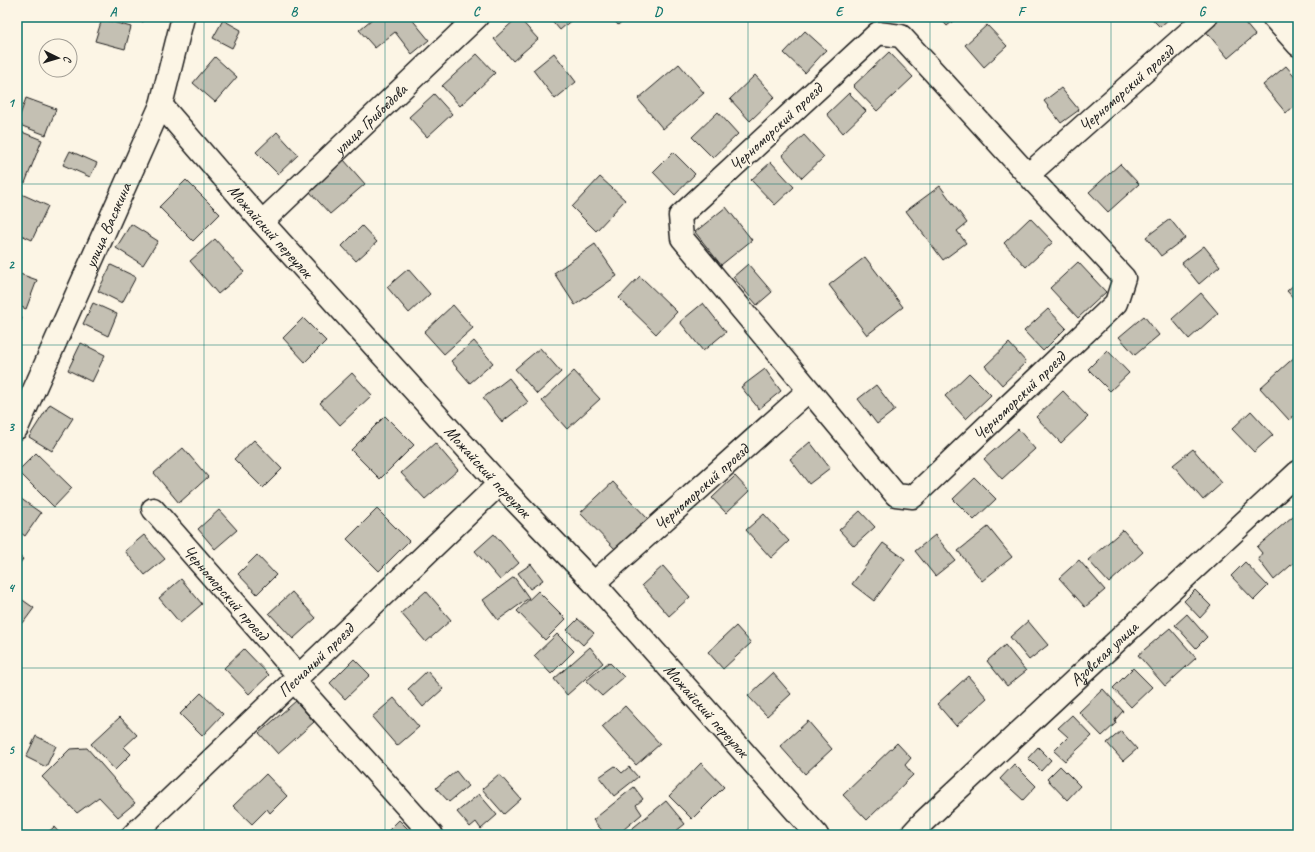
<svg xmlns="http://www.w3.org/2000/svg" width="1315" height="852" font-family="Caveat,sans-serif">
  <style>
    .building { fill: #c4c0b3; stroke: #1c1c1c }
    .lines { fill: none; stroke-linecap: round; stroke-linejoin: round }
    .minor-casing { stroke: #1c1c1c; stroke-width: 25 }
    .tertiary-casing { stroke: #1c1c1c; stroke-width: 25 }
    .minor { stroke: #fcf5e5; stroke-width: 22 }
    .tertiary { stroke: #fcf5e5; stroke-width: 22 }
    .grid { fill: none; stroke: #0f766e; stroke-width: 1; stroke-opacity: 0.55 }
    .labels { text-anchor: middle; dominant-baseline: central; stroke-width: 4; stroke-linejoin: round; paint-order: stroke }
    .street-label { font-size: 17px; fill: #1c1c1c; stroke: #fcf5e5 }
    .neatline { fill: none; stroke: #0f766e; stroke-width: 1.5 }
    .grid-label { font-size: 13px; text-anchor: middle; font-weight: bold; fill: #0f766e }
  </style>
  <rect width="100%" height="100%" fill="#fcf5e5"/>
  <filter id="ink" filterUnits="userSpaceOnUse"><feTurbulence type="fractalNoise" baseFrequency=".025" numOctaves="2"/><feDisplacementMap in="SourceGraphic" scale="8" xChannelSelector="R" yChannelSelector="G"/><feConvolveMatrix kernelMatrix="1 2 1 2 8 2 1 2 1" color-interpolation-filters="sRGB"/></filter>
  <g filter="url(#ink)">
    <path class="building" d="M131 17H145L143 22Z
      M370 17H410L429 40 412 54 395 32 375 48 359 30 372 19Z
      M518 17 538 39 513 61 494 39Z
      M549 17H575L560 30Z
      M611 17H627L618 25Z
      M939 17H958L947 26Z
      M1150 17H1171L1160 27Z
      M1219 17H1240L1255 35 1228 58 1204 29Z
      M102 19 131 27 125 49 95 41Z
      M223 20 241 30 232 48 213 38Z
      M987 25 1007 46 984 67 965 45Z
      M805 31 826 50 805 73 784 53Z
      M889 52 913 77 877 111 853 86Z
      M554 53 576 82 555 99 533 70Z
      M477 54 495 73 460 106 442 86Z
      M215 57 237 77 215 102 193 83Z
      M679 64 704 93 663 129 638 99Z
      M1286 66 1298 80V103L1286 113 1263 85Z
      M755 75 775 97 750 121 730 99Z
      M1061 88 1079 110 1061 123 1044 101Z
      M849 93 866 111 843 133 827 114Z
      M434 94 452 114 427 137 409 117Z
      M26 98 56 109 46 135 17 124Z
      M718 112 738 134 713 158 692 137Z
      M17 130 42 140 25 183 17 180Z
      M277 132 298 155 278 174 256 152Z
      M804 135 824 157 802 178 782 155Z
      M70 151 97 163 90 177 63 165Z
      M673 152 695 174 675 195 653 172Z
      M344 160 365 184 330 214 309 191Z
      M771 162 794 187 775 205 751 180Z
      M1120 164 1139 184 1108 212 1089 192Z
      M600 177 625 200 596 231 572 207Z
      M186 180 220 214 193 241 159 207Z
      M940 186 967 223 957 231 966 243 943 260 906 211Z
      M17 192 48 206 32 240 17 233Z
      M726 207 752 240 721 265 695 232Z
      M1030 218 1053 242 1026 267 1004 243Z
      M1170 219 1185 238 1161 256 1146 237Z
      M131 224 158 241 143 265 116 248Z
      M362 226 377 242 356 261 342 246Z
      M215 239 244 272 218 294 190 261Z
      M595 244 617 276 575 305 554 273Z
      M1204 246 1220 266 1199 284 1182 263Z
      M865 257 903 307 867 335 829 285Z
      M1078 262 1106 292 1078 318 1050 288Z
      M748 264 772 292 757 305 733 277Z
      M111 265 136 277 122 303 98 291Z
      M408 269 430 294 409 313 387 287Z
      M17 273 37 280 26 309 17 305Z
      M640 276 677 312 656 334 619 298Z
      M1298 281V303L1287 291Z
      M1201 293 1218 313 1189 339 1172 319Z
      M93 303 117 314 108 336 83 324Z
      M703 303 726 332 703 351 680 322Z
      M453 305 473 328 444 354 424 332Z
      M1048 309 1066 328 1043 351 1024 331Z
      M17 316 22 318 17 331Z
      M1144 316 1159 335 1135 355 1119 337Z
      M303 318 326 341 305 362 283 338Z
      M474 341 493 363 470 383 451 361Z
      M81 343 105 355 92 382 68 370Z
      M1009 343 1026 362 1002 385 985 366Z
      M540 348 561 372 537 394 515 369Z
      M1107 350 1129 373 1110 391 1088 369Z
      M1298 354V412L1289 420 1260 388Z
      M765 369 781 391 759 409 741 387Z
      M574 371 600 399 567 429 542 401Z
      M352 373 372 395 340 425 320 403Z
      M969 373 991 395 966 419 945 396Z
      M509 378 528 402 502 422 483 398Z
      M876 385 895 410 877 424 858 399Z
      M1063 391 1088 417 1061 443 1036 417Z
      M50 404 73 418 52 451 29 437Z
      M1251 411 1273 435 1254 452 1232 429Z
      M385 416 414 445 380 479 351 450Z
      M1018 429 1035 449 1002 479 984 459Z
      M254 440 282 469 263 488 234 459Z
      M810 442 830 468 809 484 790 459Z
      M435 443 458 470 425 499 401 473Z
      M183 448 208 477 179 503 154 473Z
      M1193 449 1222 483 1203 500 1173 465Z
      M36 453 72 488 54 507 18 471Z
      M735 476 749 491 726 513 712 498Z
      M975 478 996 499 974 520 953 499Z
      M613 482 648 519 616 550 580 513Z
      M17 496 41 513 25 536 17 530Z
      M377 509 409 541 379 571 347 539Z
      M219 510 237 530 215 549 198 529Z
      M860 511 875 527 854 546 839 530Z
      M764 514 789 541 771 558 746 530Z
      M1293 516 1298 520V559L1274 580 1258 559 1262 553 1257 547Z
      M988 527 1012 557 982 581 958 551Z
      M1123 530 1143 552 1109 583 1088 560Z
      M494 534 519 563 500 580 475 551Z
      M144 535 165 559 145 575 125 551Z
      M935 535 955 560 935 576 915 551Z
      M883 543 905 559 874 601 852 584Z
      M17 555 23 559 17 567Z
      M257 555 276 575 257 594 238 574Z
      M1079 560 1105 590 1085 607 1059 578Z
      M1245 562 1268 586 1254 600 1231 576Z
      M531 564 543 580 530 589 518 573Z
      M663 566 690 597 669 616 642 585Z
      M514 577 529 598 498 620 483 600Z
      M181 579 202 604 180 623 159 598Z
      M1195 590 1211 606 1200 618 1184 601Z
      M426 591 451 620 426 642 401 613Z
      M538 591 566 619 545 640 517 611Z
      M292 592 316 618 293 639 269 613Z
      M17 596 34 608 23 623 17 618Z
      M1187 614 1207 637 1196 648 1175 625Z
      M578 619 594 633 583 645 567 630Z
      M1028 621 1048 645 1029 660 1010 637Z
      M736 626 751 643 723 669 708 652Z
      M1170 628 1196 658 1165 686 1138 655Z
      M557 634 574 651 551 674 534 656Z
      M1005 645 1026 671 1007 686 987 661Z
      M590 647 603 663 567 695 554 679Z
      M244 649 269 675 249 694 224 668Z
      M354 659 370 675 345 699 330 683Z
      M609 662 624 677 602 696 586 681Z
      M1133 668 1152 687 1131 707 1113 688Z
      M427 671 443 689 423 707 408 689Z
      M773 673 791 694 767 716 748 696Z
      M968 676 987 698 956 726 937 704Z
      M1103 689 1123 711 1115 720 1116 723 1102 736 1079 712Z
      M201 693 223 714 202 736 180 714Z
      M394 698 419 727 397 746 372 717Z
      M296 701 314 722 278 754 259 733Z
      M625 706 660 744 636 765 602 727Z
      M1072 715 1092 736 1065 761 1054 751 1068 737 1058 728Z
      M120 717 137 735 124 747 131 754 115 770 91 744Z
      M808 721 832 749 805 774 780 746Z
      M1121 731 1137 749 1123 761 1107 743Z
      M36 736 56 746 46 767 26 757Z
      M897 743 911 758 905 765 913 775 867 820 843 795Z
      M1038 747 1051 760 1041 771 1028 758Z
      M87 748 135 803 118 817 99 797 77 813 42 777 70 749Z
      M701 763 724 787 692 819 669 796Z
      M1014 764 1036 786 1023 800 1000 779Z
      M615 766 622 773 629 767 638 777 614 796 599 777Z
      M1060 766 1080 786 1067 800 1047 779Z
      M456 771 468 786 449 802 436 788Z
      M266 774 287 796 270 813 267 809 252 824 233 806Z
      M499 774 521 799 504 814 482 789Z
      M634 787 643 799 636 805 642 814 617 835H606L593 820Z
      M479 794 497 815 481 829 476 822 470 827 457 812Z
      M666 801 685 824 671 835H624Z
      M399 820 414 835H384Z
      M54 827 61 835H45Z"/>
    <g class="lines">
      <defs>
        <g id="minor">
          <path d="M1273 17 1298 45"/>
          <path id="s1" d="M161 105 262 222 499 484 594 583 817 835"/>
          <path id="s2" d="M1028 175 1206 17"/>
          <path id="s3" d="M262 222 477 17"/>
          <path id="s4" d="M17 428 161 105 183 17"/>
          <path id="s5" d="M153 509 299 676"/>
          <path id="s6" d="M594 583 809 390 896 495 913 497 1116 303 1124 278 1028 175 901 36 878 33 680 216 682 238 809 390"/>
          <path d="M294 681 432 835"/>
          <path id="s7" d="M133 835 499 484"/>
        </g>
        <g id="tertiary">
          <path id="s8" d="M911 835 924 821 1298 472"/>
        </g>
      </defs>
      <use href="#minor" class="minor-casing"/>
      <use href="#tertiary" class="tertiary-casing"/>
      <use href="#minor" class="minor"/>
      <use href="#tertiary" class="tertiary"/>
    </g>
  </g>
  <path class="grid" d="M204 17V835M385 17V835M567 17V835M748 17V835M930 17V835M1111 17V835M17 184H1298M17 345H1298M17 507H1298M17 668H1298"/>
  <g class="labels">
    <g class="street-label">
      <text stroke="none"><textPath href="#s2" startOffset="131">Черноморский проезд</textPath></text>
      <text stroke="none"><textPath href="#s3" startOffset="149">улица Грибоедова</textPath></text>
      <text transform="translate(776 127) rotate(-43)">Черноморский проезд</text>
      <text stroke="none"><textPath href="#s4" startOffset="222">улица Васякина</textPath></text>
      <text stroke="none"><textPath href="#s1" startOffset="167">Можайский переулок</textPath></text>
      <text stroke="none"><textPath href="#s6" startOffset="589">Черноморский проезд</textPath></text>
      <text stroke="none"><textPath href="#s1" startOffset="491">Можайский переулок</textPath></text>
      <text stroke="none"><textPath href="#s6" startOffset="144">Черноморский проезд</textPath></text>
      <text stroke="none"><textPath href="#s5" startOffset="111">Черноморский проезд</textPath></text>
      <text stroke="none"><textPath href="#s8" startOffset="265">Азовская улица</textPath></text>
      <text stroke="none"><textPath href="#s7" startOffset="253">Песчаный проезд</textPath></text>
      <text stroke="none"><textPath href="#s1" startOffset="815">Можайский переулок</textPath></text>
    </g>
  </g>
  <rect width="1315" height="852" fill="none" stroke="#fcf5e5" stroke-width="44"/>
  <g transform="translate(58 58) rotate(95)"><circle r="19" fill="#fcf5e5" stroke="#a29e95"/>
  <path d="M0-3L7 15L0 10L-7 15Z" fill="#1c1c1c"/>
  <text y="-6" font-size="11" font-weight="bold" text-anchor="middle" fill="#1c1c1c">С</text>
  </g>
  <rect x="22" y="22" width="1271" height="808" class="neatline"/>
  <g class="grid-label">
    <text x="113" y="16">A</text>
    <text x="294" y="16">B</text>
    <text x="476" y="16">C</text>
    <text x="658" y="16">D</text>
    <text x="839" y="16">E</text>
    <text x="1021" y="16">F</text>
    <text x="1202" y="16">G</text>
    <text x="11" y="107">1</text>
    <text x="11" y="269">2</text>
    <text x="11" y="431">3</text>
    <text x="11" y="592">4</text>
    <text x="11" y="754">5</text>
  </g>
</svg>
